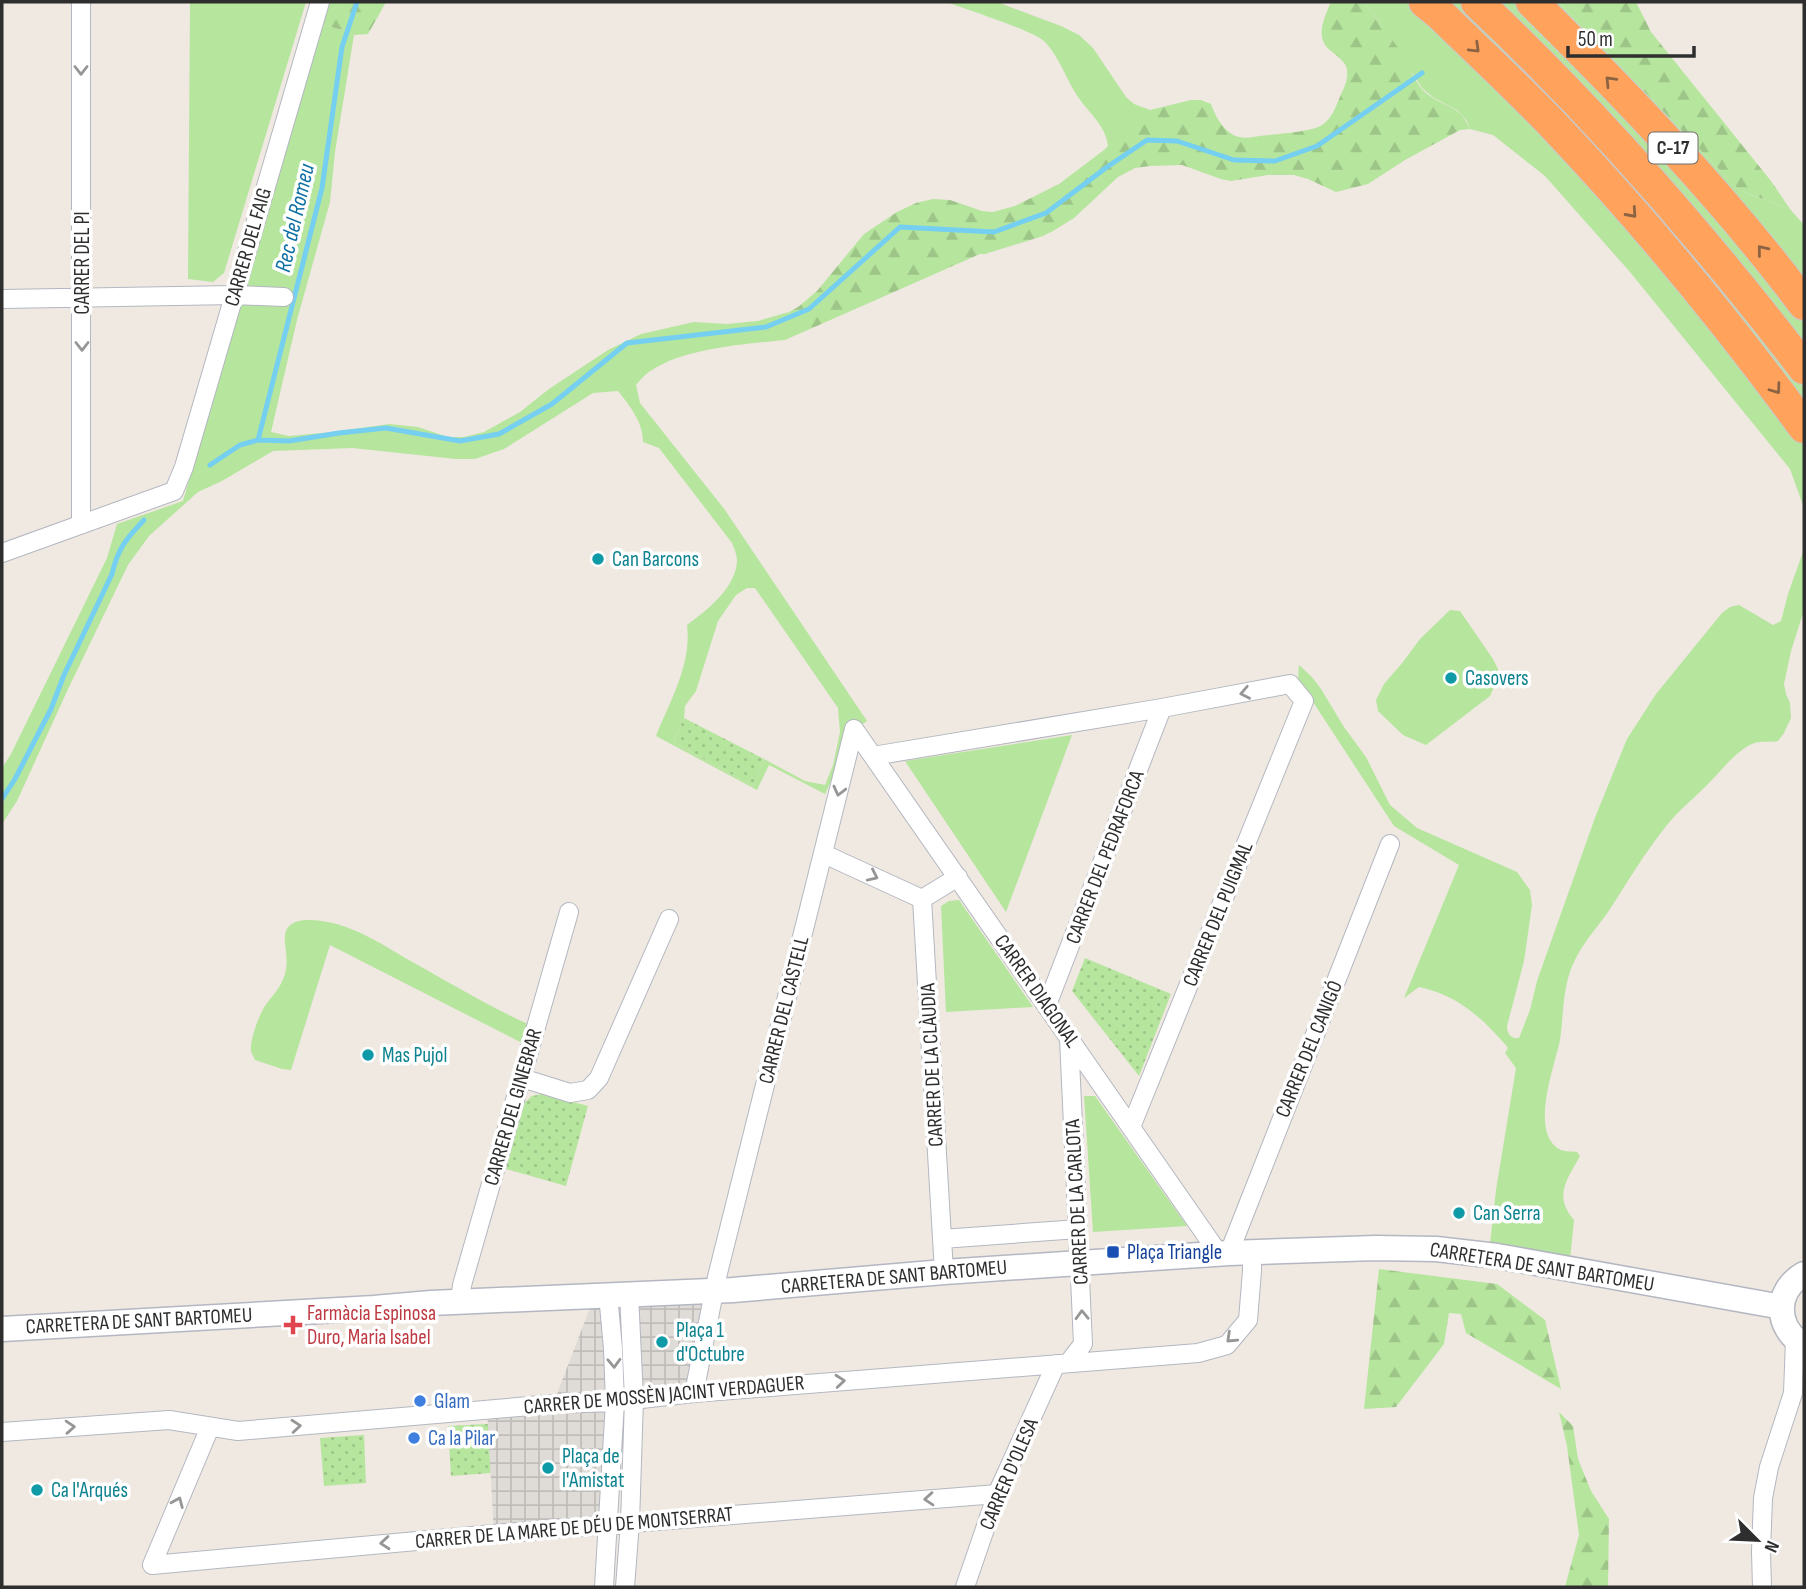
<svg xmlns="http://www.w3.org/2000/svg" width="1806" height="1589" font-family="'Sofia Sans Condensed',sans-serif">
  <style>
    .grass { fill: #b6e59e; fill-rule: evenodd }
    .forest { fill: url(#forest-firs) }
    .park { fill: url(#park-dots) }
    .plaza { fill: url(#plaza-grid) }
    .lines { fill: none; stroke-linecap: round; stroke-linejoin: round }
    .stream { stroke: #75cff0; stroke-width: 5 }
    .street-casing { stroke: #b4b7c1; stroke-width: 20 }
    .secondary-casing { stroke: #b4b7c1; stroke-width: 27 }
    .highway-casing { stroke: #c9c9c9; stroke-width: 34 }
    .street { stroke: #fff; stroke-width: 18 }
    .secondary { stroke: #fff; stroke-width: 24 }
    .highway { stroke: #ffa35c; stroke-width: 32 }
    .oneway { stroke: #8c6343 }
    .oneway2 { stroke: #969696 }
    .culture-dot { fill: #0f9aa8; stroke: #fff; stroke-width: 2.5 }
    .transit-dot { fill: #1a4fb4; stroke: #fff; stroke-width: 2.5 }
    .health-dot { fill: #e0444e; stroke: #fff; stroke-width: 2.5 }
    .shop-dot { fill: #3f7fe0; stroke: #fff; stroke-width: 2.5 }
    .labels { text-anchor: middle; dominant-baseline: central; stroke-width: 7; stroke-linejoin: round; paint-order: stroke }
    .shield { fill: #fff; stroke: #6d6d6d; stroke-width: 2 }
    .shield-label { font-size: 19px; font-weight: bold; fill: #2e2e2e }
    .street-label { font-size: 21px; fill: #2e2e2e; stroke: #fff }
    .culture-label { font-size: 21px; fill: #0d838f; stroke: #fff; text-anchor: start }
    .transit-label { font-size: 21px; fill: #164399; stroke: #fff; text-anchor: start }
    .health-label { font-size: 21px; fill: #be3a42; stroke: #fff; text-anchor: start }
    .shop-label { font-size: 21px; fill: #366cbe; stroke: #fff; text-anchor: start }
    .water-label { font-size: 23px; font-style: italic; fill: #0d6fa3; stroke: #fff }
  </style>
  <defs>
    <pattern id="forest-firs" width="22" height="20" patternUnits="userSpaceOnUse" patternTransform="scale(1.75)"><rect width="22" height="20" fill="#b6e59e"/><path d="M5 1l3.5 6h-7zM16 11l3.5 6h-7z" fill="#9dc588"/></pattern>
    <pattern id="park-dots" width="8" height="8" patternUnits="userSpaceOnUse" patternTransform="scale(1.75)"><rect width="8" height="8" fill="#b6e59e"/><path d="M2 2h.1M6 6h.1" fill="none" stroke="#9dc588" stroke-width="1.8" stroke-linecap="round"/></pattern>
    <pattern id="plaza-grid" width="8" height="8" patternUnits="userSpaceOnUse" patternTransform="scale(1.75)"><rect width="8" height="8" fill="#dfdcd8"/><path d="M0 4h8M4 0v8" fill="none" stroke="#c0bdba"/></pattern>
  </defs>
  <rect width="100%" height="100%" fill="#efe9e1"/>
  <path class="grass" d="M190 2H306L224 273 213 282 188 279Z
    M946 2H997L1061 26 1079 35 1093 48 1126 97 1134 104 1150 110C1135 117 1121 135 1108 147 1107 127 1089 113 1078 97 1066 79 1060 58 1045 42 1035 31 965 9 946 2Z
    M1364 2H1558L1739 190 1790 209 1804 225V508L1790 469 1630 272 1545 176 1493 135 1470 129 1467 121 1457 110 1434 98 1422 88 1380 23Z
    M323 25 343 30 354 35 335 152 330 202 297 320 271 432 289 436 333 432 389 424 418 427 448 437H464L484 432 520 412 549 389 608 350 641 334 694 322 727 324 758 321 789 312 785 323V340C745 344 686 348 652 370 645 374 641 379 636 385L640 403 725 510 867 721 848 734 836 770 825 794 769 765 757 790 656 736C670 701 692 664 687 625 706 611 737 587 737 560 737 555 734 548 732 543L659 448 643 442C643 422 630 406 618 391L593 393 504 449 475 459H456L352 448 273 451 222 481 198 492 149 536 128 565 69 687 17 801 2 824V768L11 754 107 558 117 524 183 501ZM747 588H755L838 708 840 732 833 765 825 785 805 781 764 759 753 786 673 742 684 718 685 706 696 691 718 621 736 595Z
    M1804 549V610L1791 651 1784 684 1786 694 1790 703 1791 718 1784 733 1778 741C1769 743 1760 740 1752 744 1733 753 1720 773 1705 787 1692 800 1678 811 1667 825 1646 851 1628 881 1610 909 1598 927 1583 942 1574 962 1562 987 1564 1014 1560 1040 1555 1065 1528 1135 1561 1150 1566 1152 1572 1151 1577 1152L1580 1156C1567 1180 1553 1196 1574 1220L1570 1260 1490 1244 1496 1190 1516 1068 1505 1053 1508 1048 1505 1044C1480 1016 1457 995 1419 987L1404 998 1459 865 1394 826 1298 679 1299 665 1312 677 1321 689 1344 727 1366 757 1390 805 1417 828 1517 872 1530 890 1532 905 1524 961 1507 1026C1507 1034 1511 1039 1519 1038L1530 1010 1537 981 1596 815 1627 739 1656 694 1722 613 1730 607 1739 605 1773 625 1781 621 1788 594Z
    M1450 610 1460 611 1493 659 1498 669V678L1490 696 1426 745 1403 735 1378 711 1376 700 1384 684 1403 662 1420 639Z
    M1072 735 1006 912 905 761Z
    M959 900 1033 1007 946 1012 941 906 949 901Z
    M304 920C346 918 382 945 418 965 455 986 492 1008 532 1026L526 1045 330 945 291 1070 282 1069 255 1060C254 1057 251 1053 251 1050 250 1039 260 1012 267 1003 275 993 284 983 286 969 290 949 273 924 304 920Z
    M1084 1096H1095L1187 1226 1093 1232Z"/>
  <path class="forest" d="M330 2H386L368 34 354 35 343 30 323 25Z
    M1331 2H1364C1378 21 1393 39 1405 59 1411 70 1416 84 1425 92 1443 108 1459 103 1470 129L1460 130 1405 160 1368 184 1336 192 1308 179 1294 175H1268L1231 181 1221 179 1182 165 1150 166 1135 168 1118 177 1074 218 1053 231 1043 236 985 254H980L785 340V323L789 312 798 307 817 291 864 234 897 212 916 203 933 199 950 200 982 211 993 212 1015 206 1059 184 1104 150 1141 114 1150 110 1191 100H1201L1211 104C1218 123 1230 142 1253 137 1269 134 1310 133 1322 125 1333 118 1337 103 1342 92 1346 85 1349 74 1346 66 1343 60 1336 55 1331 51 1314 38 1324 18 1331 2Z
    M1558 2H1636L1651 32 1771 181 1790 209 1739 190Z
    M1379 1269 1497 1284 1545 1320 1561 1389 1466 1333 1461 1314 1449 1313 1444 1344 1396 1407 1364 1409Z
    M1559 1412 1573 1426 1578 1459 1591 1491 1609 1519 1608 1587H1565L1579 1535 1567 1446Z"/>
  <path class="park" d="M684 718 764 759 753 786 673 742Z
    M1085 958 1171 994 1139 1076 1072 991Z
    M542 1094 588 1106 566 1186 506 1169 524 1103 532 1096Z
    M488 1424 491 1473 451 1476 448 1426Z
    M364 1435 366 1483 324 1486 320 1438Z"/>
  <path class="plaza" d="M714 1290 694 1393 615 1402 608 1526 494 1534 487 1410 553 1404 595 1295Z"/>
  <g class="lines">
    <path class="stream" d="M258 440 322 188 342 47 357 2
      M210 465 240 445 258 440 289 441 339 433 386 428 460 441 499 434 552 404 627 343 766 327 809 309 900 227 994 232 1046 213 1107 167 1147 140 1177 141 1234 160 1275 161 1317 146 1422 73
      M2 799 15 779 51 709 64 675 112 574C118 548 126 539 144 520"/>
    <defs>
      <path id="street" d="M81 2V525
        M2 299 234 295 284 297
        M2 553 174 491 184 467 320 2
        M854 729 1219 1254
        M873 756 1162 708 1290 684 1304 701 1131 1127
        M824 854 922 899
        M1047 1005 1162 708
        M1069 1038 1083 1344 1069 1362
        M522 1078 570 1093 588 1090 599 1078 669 919
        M942 1239 1078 1229
        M1229 1253 1390 844
        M944 1272 922 899 958 877
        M460 1301 462 1285 569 912
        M694 1393 717 1277 854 729
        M210 1427 152 1565 494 1534 997 1494
        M2 1432 169 1420 238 1431 553 1404 615 1402 694 1393 1198 1353 1227 1345 1248 1320 1252 1271V1253
        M604 1587 615 1402 613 1349 608 1294
        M625 1587 630 1523 634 1399 629 1294
        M965 1587 997 1494 1056 1364
        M1762 1587 1761 1552 1763 1498 1769 1467 1793 1393 1795 1339"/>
      <path id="secondary" d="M1804 1274C1774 1291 1775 1328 1804 1345
        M2 1329 374 1308 431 1303 733 1290 944 1272 1229 1253 1376 1248 1436 1249 1497 1256 1782 1307"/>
      <path id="highway" d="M1425 2 1442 16C1480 53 1519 89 1556 128 1645 222 1728 323 1804 427
        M1477 2C1596 114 1704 238 1804 368
        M1532 2C1628 97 1723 196 1804 304"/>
    </defs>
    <use href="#street" class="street-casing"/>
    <use href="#secondary" class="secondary-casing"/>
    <use href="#highway" class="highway-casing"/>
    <use href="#street" class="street"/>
    <use href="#secondary" class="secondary"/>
    <use href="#highway" class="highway"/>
  </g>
  <defs><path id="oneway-chevron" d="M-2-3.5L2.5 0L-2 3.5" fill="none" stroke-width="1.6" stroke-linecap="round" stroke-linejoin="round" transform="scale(1.75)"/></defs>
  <g class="oneway">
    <use href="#oneway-chevron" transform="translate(1475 48) rotate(44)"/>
    <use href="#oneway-chevron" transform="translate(1610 81) rotate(-134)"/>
    <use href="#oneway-chevron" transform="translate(1632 213) rotate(48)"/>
    <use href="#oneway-chevron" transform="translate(1762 250) rotate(-129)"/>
    <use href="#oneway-chevron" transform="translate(1776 389) rotate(54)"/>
  </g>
  <g class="oneway2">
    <use href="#oneway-chevron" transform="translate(81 70) rotate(90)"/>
    <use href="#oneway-chevron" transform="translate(82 346) rotate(90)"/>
    <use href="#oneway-chevron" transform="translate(1245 693) rotate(169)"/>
    <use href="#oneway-chevron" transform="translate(839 791) rotate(104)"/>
    <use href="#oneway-chevron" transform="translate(873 876) rotate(25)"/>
    <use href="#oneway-chevron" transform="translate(1082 1315) rotate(-92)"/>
    <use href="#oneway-chevron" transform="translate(1231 1338) rotate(137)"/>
    <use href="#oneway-chevron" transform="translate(614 1363) rotate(88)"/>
    <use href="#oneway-chevron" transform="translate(840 1381) rotate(-5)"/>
    <use href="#oneway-chevron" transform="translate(296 1426) rotate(-5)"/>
    <use href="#oneway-chevron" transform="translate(70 1427) rotate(-4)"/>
    <use href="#oneway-chevron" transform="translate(929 1499) rotate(176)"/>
    <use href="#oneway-chevron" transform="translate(178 1502) rotate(-67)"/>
    <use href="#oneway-chevron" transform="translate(385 1543) rotate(175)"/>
  </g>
  <g class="culture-dot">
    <circle cx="598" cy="559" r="7"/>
    <circle cx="1451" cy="678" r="7"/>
    <circle cx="368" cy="1055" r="7"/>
    <circle cx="1459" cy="1213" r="7"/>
    <circle cx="662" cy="1342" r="7"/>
    <circle cx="548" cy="1468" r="7"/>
    <circle cx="37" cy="1490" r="7"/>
  </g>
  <rect class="transit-dot" x="1106" y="1245" width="14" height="14" rx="3.5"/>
  <path class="health-dot" d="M289.5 1314.5h7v7h7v7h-7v7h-7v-7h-7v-7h7z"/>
  <g class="shop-dot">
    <circle cx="420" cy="1401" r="7"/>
    <circle cx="414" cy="1438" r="7"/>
  </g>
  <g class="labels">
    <rect class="shield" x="1648.5" y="132.5" width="49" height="31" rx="5"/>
    <g class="shield-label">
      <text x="1673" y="148">C-17</text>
    </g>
    <g class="street-label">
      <text transform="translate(248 247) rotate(-74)">CARRER DEL FAIG</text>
      <text transform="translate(82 263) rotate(-90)">CARRER DEL PI</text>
      <text transform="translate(1105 857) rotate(-69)">CARRER DEL PEDRAFORCA</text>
      <text transform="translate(1218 914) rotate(-68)">CARRER DEL PUIGMAL</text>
      <text transform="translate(1037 991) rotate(55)">CARRER DIAGONAL</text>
      <text transform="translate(784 1010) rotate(-76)">CARRER DEL CASTELL</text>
      <text transform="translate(1309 1049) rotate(-68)">CARRER DEL CANIGÓ</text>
      <text transform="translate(932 1065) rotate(-93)">CARRER DE LA CLÀUDIA</text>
      <text transform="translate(513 1107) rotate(-74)">CARRER DEL GINEBRAR</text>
      <text transform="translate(1077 1202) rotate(-93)">CARRER DE LA CARLOTA</text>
      <text transform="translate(1542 1267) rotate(9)">CARRETERA DE SANT BARTOMEU</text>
      <text transform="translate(894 1277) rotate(-5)">CARRETERA DE SANT BARTOMEU</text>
      <text transform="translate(139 1321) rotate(-3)">CARRETERA DE SANT BARTOMEU</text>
      <text transform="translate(664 1395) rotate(-5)">CARRER DE MOSSÈN JACINT VERDAGUER</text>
      <text transform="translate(1009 1474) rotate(-67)">CARRER D'OLESA</text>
      <text transform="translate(574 1528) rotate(-5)">CARRER DE LA MARE DE DÉU DE MONTSERRAT</text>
    </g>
    <g class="culture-label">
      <text x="612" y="559">Can Barcons</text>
      <text x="1465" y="678">Casovers</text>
      <text x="382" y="1055">Mas Pujol</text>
      <text x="1473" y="1213">Can Serra</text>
      <text x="676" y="1330">Plaça 1<tspan x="676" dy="24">d'Octubre</tspan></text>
      <text x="562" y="1456">Plaça de<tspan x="562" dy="24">l'Amistat</tspan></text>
      <text x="51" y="1490">Ca l'Arqués</text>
    </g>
    <g class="transit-label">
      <text x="1127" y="1252">Plaça Triangle</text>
    </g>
    <g class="health-label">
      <text x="307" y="1313">Farmàcia Espinosa<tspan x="307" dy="24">Duro, Maria Isabel</tspan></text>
    </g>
    <g class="shop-label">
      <text x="434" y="1401">Glam</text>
      <text x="428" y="1438">Ca la Pilar</text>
    </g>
    <g class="water-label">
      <text transform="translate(295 218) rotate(-77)">Rec del Romeu</text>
    </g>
  </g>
  <rect width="1806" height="1589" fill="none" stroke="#2e2e2e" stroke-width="7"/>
  <g transform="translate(1757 1540) rotate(114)" stroke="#ffffff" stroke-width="5" paint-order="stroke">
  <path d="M0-5L12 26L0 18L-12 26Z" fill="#2e2e2e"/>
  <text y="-10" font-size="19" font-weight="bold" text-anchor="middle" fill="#2e2e2e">N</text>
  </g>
  <path d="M1568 46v10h126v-10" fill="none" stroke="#2e2e2e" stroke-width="3.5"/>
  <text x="1578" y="46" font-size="21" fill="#2e2e2e" stroke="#ffffff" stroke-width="5" paint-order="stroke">50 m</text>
</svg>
